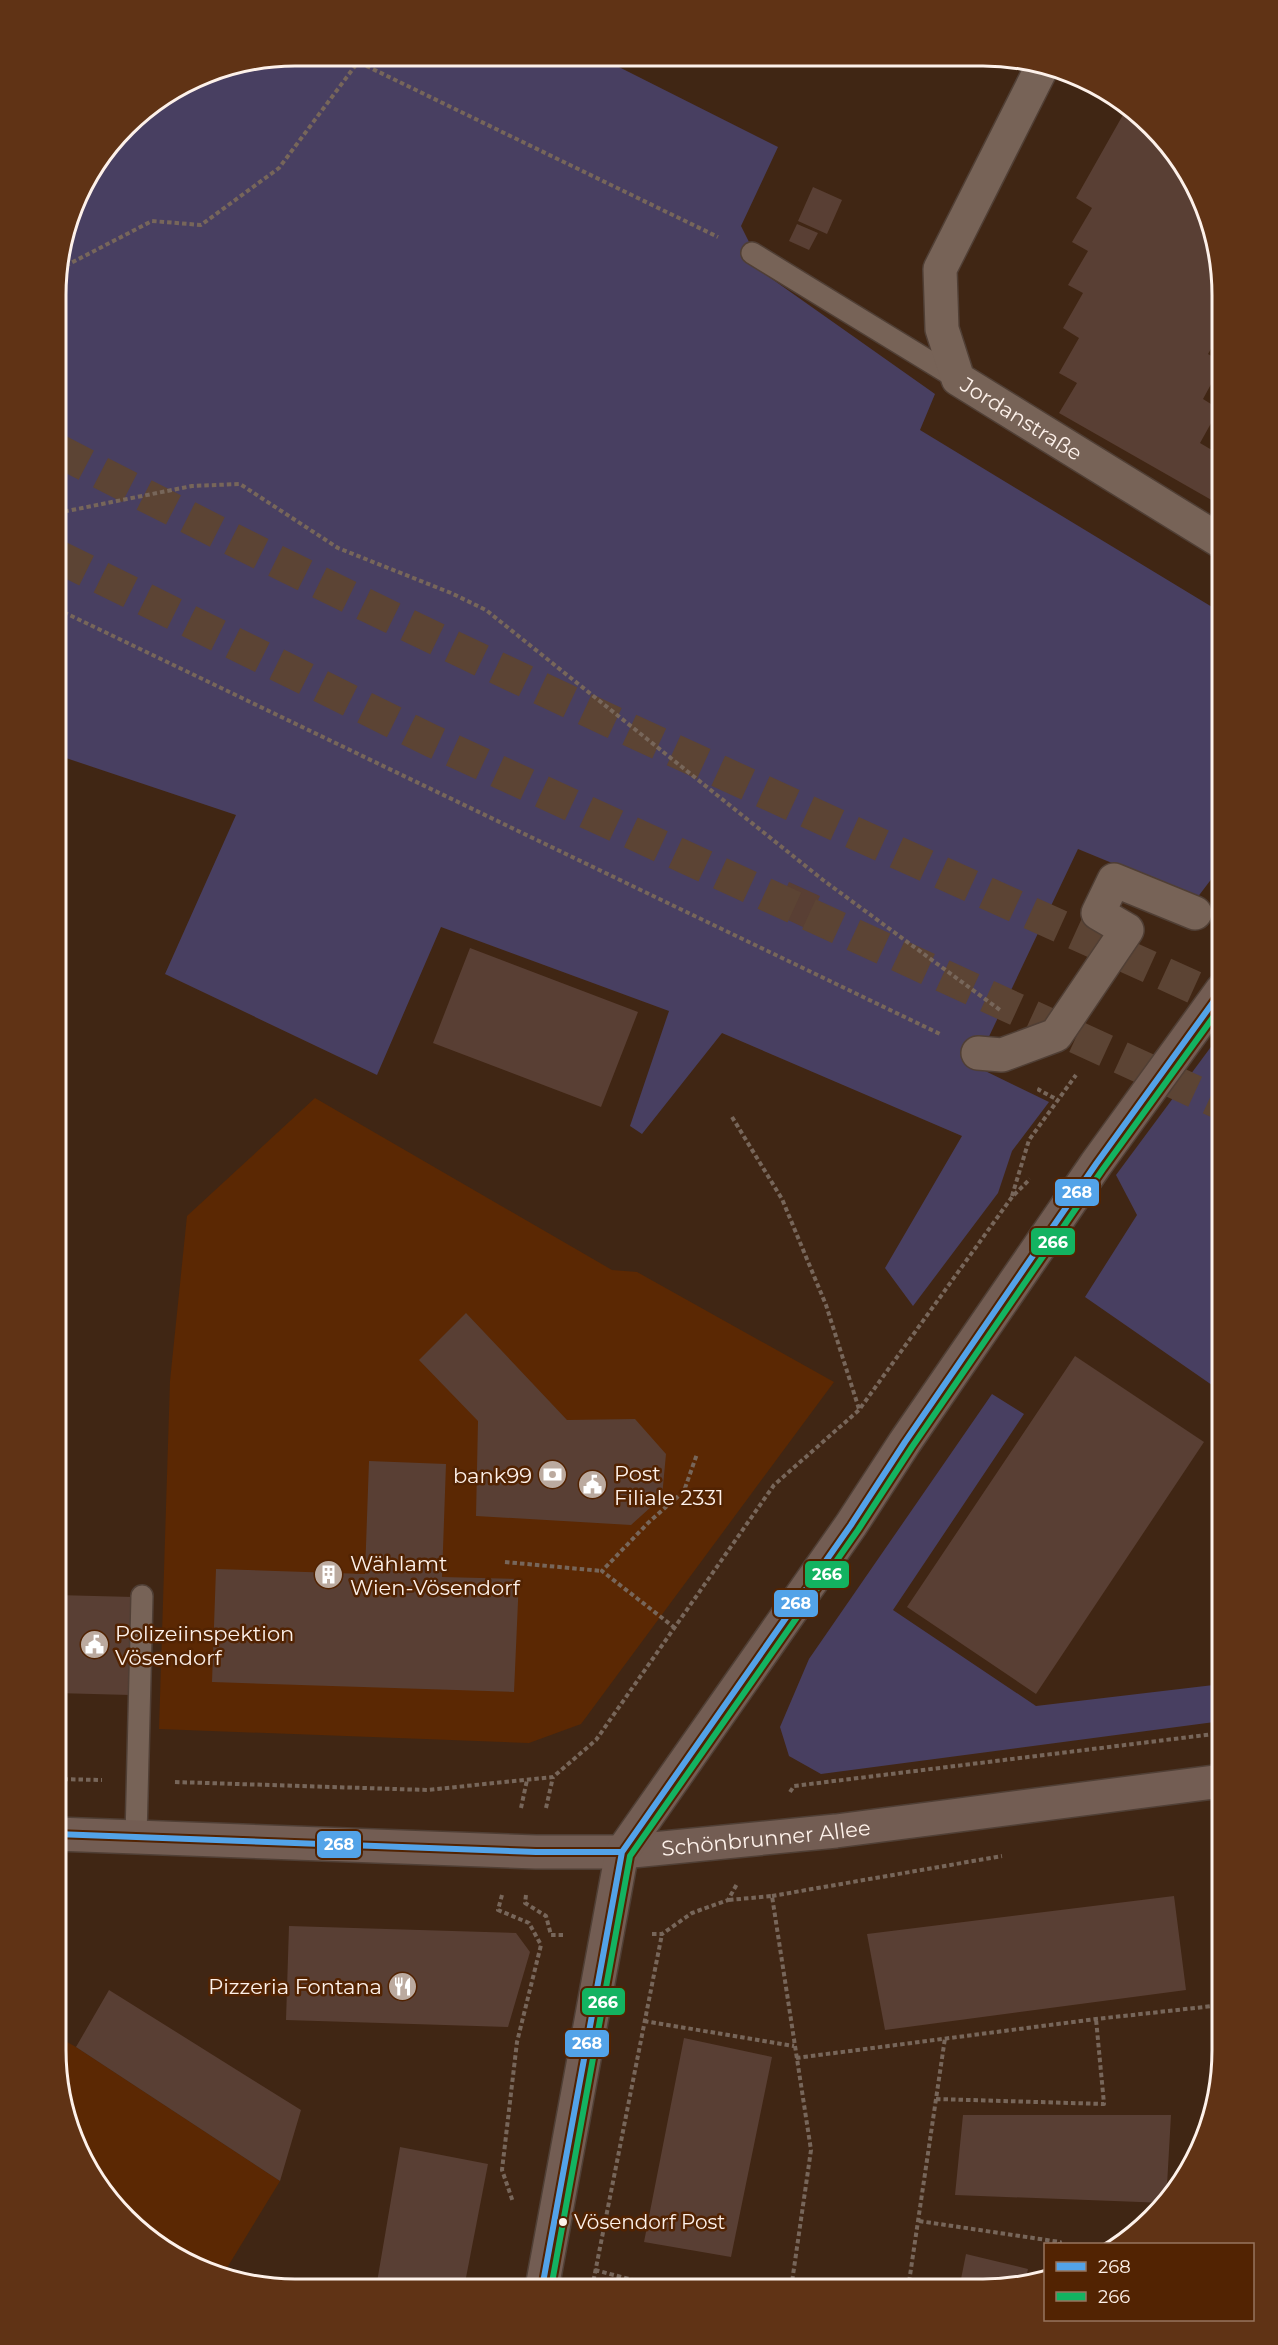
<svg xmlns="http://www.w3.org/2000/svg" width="1278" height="2345" font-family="Montserrat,sans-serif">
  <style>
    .built { fill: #5b2803 }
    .green { fill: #483f61 }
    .building { fill: #593f34 }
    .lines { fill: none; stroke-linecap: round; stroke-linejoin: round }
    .highway-tunnel { stroke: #5c4434; stroke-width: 33; stroke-dasharray: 33 16; stroke-linecap: butt }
    .lane-casing { stroke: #503f35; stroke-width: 24 }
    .street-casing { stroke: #503f35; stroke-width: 36 }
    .secondary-casing { stroke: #503f35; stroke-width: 36 }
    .path { stroke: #77665a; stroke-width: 4; stroke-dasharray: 4.5 3; stroke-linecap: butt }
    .lane { stroke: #776357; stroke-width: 21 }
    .street { stroke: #776357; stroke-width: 33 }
    .secondary { stroke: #735d53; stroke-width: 33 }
    .bus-1-casing { stroke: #522302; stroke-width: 10 }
    .bus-2-casing { stroke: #522302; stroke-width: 10 }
    .bus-1 { stroke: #53a3e8; stroke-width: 6 }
    .bus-2 { stroke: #13b361; stroke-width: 6 }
    .bus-dot { fill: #fdf1ea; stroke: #522302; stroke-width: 2 }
    .labels { text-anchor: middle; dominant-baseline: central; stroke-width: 5; stroke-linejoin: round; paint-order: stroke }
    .bus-label { font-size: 20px; fill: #fdf1ea; stroke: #522302; text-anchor: start }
    .street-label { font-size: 21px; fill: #fdf1ea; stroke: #522302 }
    .poi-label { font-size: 21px; fill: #fdf1ea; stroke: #522302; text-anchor: start }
    .rim { fill: none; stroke: #fdf1ea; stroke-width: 3 }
    .line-badge { stroke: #522302; stroke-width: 2 }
    .badge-label { font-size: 16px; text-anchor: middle; font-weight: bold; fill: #fff }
  </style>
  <rect width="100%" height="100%" fill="#402614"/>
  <path class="built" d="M315 1098 612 1270 637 1272 834 1382 581 1724 529 1743 159 1729 170 1381 187 1216Z
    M56 2036 76 2047 280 2181 222 2276 203 2271 137 2230 96 2183 68 2127 56 2050Z"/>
  <path class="green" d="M295 56 599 57 778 147 741 226 765 274 935 394 920 430 1222 613V865L1197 898 1078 849 975 1066 1049 1102 1012 1151 998 1193 913 1306 885 1268 962 1136 722 1033 642 1134 630 1126 669 1011 441 927 377 1075 165 974 236 815 57 755 58 264 80 189 137 115 204 74Z
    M1222 1032V1392L1085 1297 1137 1215 1116 1175Z
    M992 1394 1024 1414 893 1610 1036 1706 1222 1684V1721L821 1774 789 1756 780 1727 809 1659Z"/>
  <path class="building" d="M1128 106 1141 115 1182 162 1210 218 1217 264 1215 268 1218 269 1222 292 1212 310 1222 317V330L1208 354 1222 362V364L1203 399 1219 409 1200 443 1222 456V506L1059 413 1077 383 1059 373 1079 338 1063 328 1083 293 1068 285 1088 251 1072 242 1092 208 1076 198Z
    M813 187 842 200 827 234 798 221Z
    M797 224 818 233 809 250 789 241Z
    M789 882 820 896 805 928 775 914Z
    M470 948 638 1012 601 1107 433 1043Z
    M466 1313 567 1420 635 1419 666 1454 662 1497 631 1525 476 1516 478 1421 419 1360Z
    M1075 1356 1204 1442 1036 1694 907 1607Z
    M369 1461 446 1464 442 1577 519 1579 514 1692 212 1682 216 1569 365 1574Z
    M56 1595 134 1597 130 1695 56 1693Z
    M1174 1896 1186 1990 885 2030 867 1934Z
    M289 1926 516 1933 530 1952 508 2027 286 2020Z
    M109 1990 301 2110 280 2181 76 2047Z
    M684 2038 772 2057 731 2257 644 2242Z
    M963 2115H1171L1166 2203 955 2195Z
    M400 2147 488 2164 464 2288H376Z
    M966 2254 1028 2269 1025 2282 983 2290 959 2289Z"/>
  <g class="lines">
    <path class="highway-tunnel" d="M57 450C438 649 832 822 1222 1000
      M57 556 432 741 1222 1104"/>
    <defs>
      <path id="lane" d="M752 253 958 379
        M136 1837 142 1596"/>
      <g id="street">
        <path id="s1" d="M1043 65 940 269 942 329 958 379 1222 542"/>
        <path d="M978 1053 1002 1055 1056 1035 1127 930 1098 913 1114 880 1195 913"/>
      </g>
      <g id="secondary">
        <path id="s2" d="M56 1834 536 1852H622L836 1831 1222 1781"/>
        <path d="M542 2288 622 1852 851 1525 905 1442 1096 1164 1222 990"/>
      </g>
    </defs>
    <use href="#lane" class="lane-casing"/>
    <use href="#street" class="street-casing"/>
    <use href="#secondary" class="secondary-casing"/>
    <path class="path" d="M346 56 718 237
      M58 267 69 264 152 221 201 225 279 168 358 62
      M57 513 192 486 240 484 338 548 451 593 486 610 823 880 1000 1010
      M57 609 940 1034
      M1040 1088 1039 1090 1058 1100
      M732 1117 782 1199 826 1305 859 1409
      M1012 1196 1029 1140 1076 1075
      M505 1562 602 1571
      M675 1628 602 1571 648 1523 684 1491 697 1454
      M56 1779 102 1780
      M175 1782 427 1790 553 1777 596 1740 774 1485 859 1410 1012 1197 1030 1179
      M790 1792 794 1786 1222 1733
      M521 1808 527 1780
      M546 1808 553 1777
      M502 1895 498 1910 529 1923 541 1945 517 2042 502 2170 513 2202
      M526 1895 525 1903 546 1916 551 1935H563
      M772 1896 1002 1856
      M729 1900 772 1896 811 2150 791 2289
      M652 1934H662L692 1913 728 1900 737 1884
      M644 2021 794 2046
      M796 2058 1096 2019 1222 2005
      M936 2099 1104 2104 1096 2019
      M919 2221 1060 2242V2244
      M595 2270 667 2289
      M592 2288 662 1934
      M908 2289 945 2038"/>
    <use href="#lane" class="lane"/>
    <use href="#street" class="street"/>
    <use href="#secondary" class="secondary"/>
    <defs>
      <path id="bus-1" d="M56 1834 536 1852H622
        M542 2288 622 1852 851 1525 905 1442 1096 1164 1222 990"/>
      <path id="bus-2" d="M551 2288 630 1856 858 1530 912 1447 1103 1169 1222 1005"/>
    </defs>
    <use href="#bus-1" class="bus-1-casing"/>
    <use href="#bus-2" class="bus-2-casing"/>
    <use href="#bus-1" class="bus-1"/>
    <use href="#bus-2" class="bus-2"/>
  </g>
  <defs>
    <symbol id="bank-disc" viewBox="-11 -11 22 22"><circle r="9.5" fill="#bbaa9f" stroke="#522302"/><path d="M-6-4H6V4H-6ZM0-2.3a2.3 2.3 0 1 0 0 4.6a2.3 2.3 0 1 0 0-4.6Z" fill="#fff"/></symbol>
    <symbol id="civic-disc" viewBox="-11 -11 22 22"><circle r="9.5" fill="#bbaa9f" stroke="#522302"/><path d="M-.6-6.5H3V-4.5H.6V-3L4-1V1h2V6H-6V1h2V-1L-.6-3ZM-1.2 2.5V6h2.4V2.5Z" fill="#fff"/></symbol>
    <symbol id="building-disc" viewBox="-11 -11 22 22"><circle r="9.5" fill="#bbaa9f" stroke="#522302"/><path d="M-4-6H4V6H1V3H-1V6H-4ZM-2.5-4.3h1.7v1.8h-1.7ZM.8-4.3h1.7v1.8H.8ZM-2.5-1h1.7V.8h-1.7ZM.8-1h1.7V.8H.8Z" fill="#fff"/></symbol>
    <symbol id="restaurant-disc" viewBox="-11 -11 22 22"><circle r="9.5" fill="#bbaa9f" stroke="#522302"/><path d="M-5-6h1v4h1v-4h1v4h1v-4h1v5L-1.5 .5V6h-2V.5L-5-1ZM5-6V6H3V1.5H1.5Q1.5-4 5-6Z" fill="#fff"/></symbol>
  </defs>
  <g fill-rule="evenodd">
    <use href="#bank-disc" x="536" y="1458" width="33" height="33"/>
    <use href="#civic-disc" x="576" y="1468" width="33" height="33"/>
    <use href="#building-disc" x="312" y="1558" width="33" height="33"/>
    <use href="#civic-disc" x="78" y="1628" width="33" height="33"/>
    <use href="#restaurant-disc" x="386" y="1970" width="33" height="33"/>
  </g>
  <circle class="bus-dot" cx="563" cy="2222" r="5"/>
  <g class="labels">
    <g class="bus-label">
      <text x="574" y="2222">Vösendorf Post</text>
    </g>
    <g class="street-label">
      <text stroke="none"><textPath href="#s1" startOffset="416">Jordanstraße</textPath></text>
      <text stroke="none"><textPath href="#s2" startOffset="711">Schönbrunner Allee</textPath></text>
    </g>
    <g class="poi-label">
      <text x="614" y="1473">Post<tspan x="614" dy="24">Filiale 2331</tspan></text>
      <text x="532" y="1475" text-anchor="end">bank99</text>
      <text x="350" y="1563">Wählamt<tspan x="350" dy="24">Wien-Vösendorf</tspan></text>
      <text x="115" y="1633">Polizeiinspektion<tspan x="115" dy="24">Vösendorf</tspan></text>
      <text x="382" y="1986" text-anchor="end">Pizzeria Fontana</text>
    </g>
  </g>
  <path d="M0 0H1278V2345H0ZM295 66H983A229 229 0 0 1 1212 295V2050A229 229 0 0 1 983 2279H295A229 229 0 0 1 66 2050V295A229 229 0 0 1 295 66Z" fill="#603315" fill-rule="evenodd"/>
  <path class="rim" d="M295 66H983A229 229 0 0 1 1212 295V2050A229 229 0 0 1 983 2279H295A229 229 0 0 1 66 2050V295A229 229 0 0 1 295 66Z"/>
  <g class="line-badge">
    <rect x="1054" y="1178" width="46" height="29" rx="6" fill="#53a3e8"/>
    <rect x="1030" y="1227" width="46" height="29" rx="6" fill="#13b361"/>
    <rect x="804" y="1560" width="46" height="29" rx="6" fill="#13b361"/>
    <rect x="773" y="1589" width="46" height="29" rx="6" fill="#53a3e8"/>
    <rect x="316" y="1830" width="46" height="29" rx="6" fill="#53a3e8"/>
    <rect x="581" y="1987" width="45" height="29" rx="6" fill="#13b361"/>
    <rect x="564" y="2029" width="46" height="29" rx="6" fill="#53a3e8"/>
  </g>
  <g class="badge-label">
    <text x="1077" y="1198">268</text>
    <text x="1053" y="1248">266</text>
    <text x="827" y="1580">266</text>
    <text x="796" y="1609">268</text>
    <text x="339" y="1850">268</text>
    <text x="603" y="2008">266</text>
    <text x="587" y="2049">268</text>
  </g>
  <rect x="1044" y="2243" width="210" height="78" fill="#522302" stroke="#96755f" stroke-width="1.5"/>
  <rect x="1056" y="2262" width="30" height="9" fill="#53a3e8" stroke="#96755f" stroke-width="1.5"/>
  <text x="1098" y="2273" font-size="18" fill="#fdf1ea">268</text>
  <rect x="1056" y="2292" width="30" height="9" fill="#13b361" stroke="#96755f" stroke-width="1.5"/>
  <text x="1098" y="2303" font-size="18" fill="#fdf1ea">266</text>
</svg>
